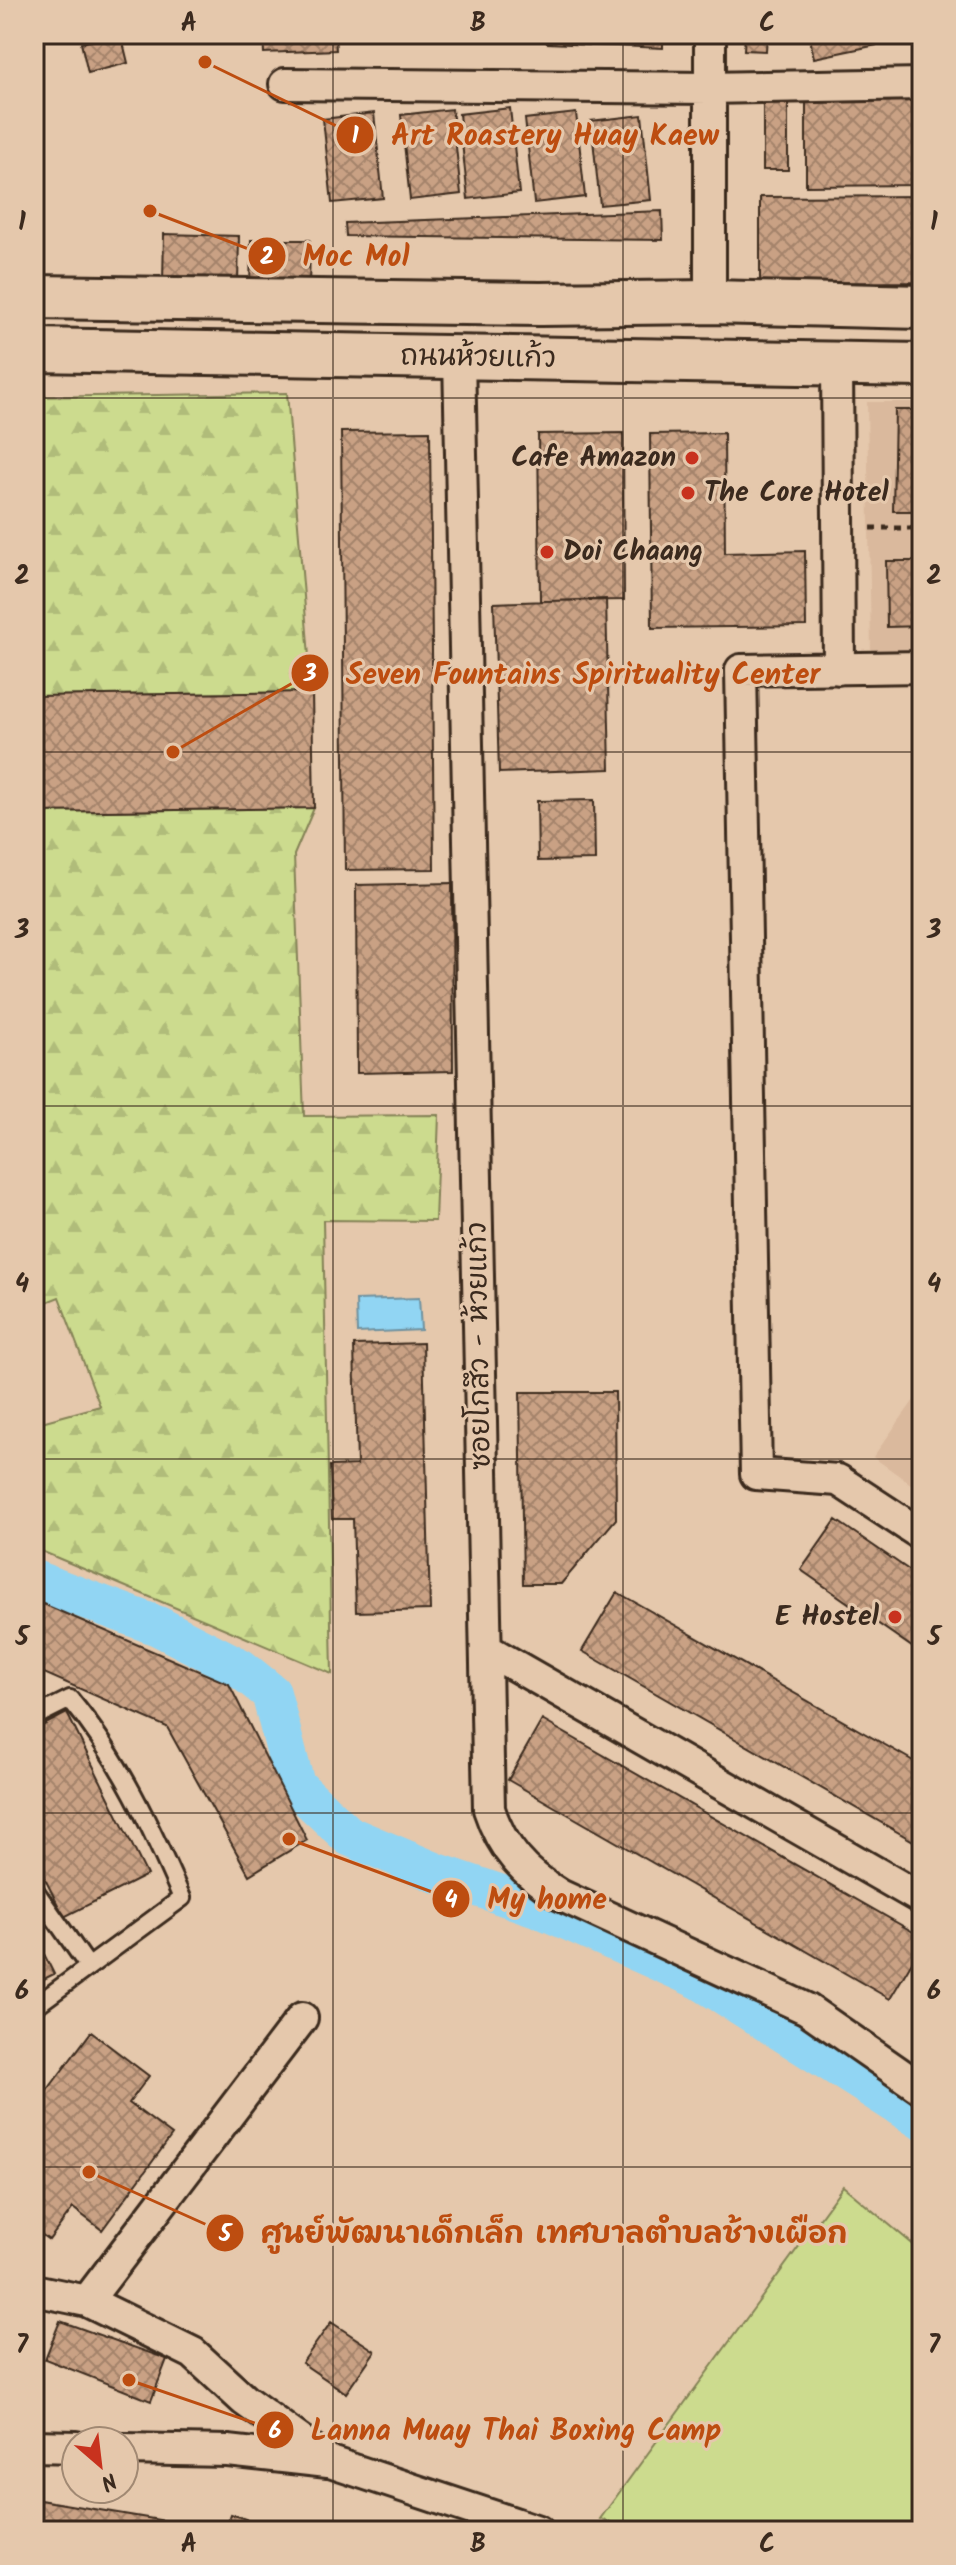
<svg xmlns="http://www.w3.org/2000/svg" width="956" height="2565" font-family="Kalam,'Playpen Sans Thai',sans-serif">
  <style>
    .built { fill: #dab99d }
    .green { fill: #ccdb8e; stroke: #848256; stroke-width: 2 }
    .forest { fill: url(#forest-firs); stroke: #848256; stroke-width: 2 }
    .water { fill: #91d5f3; stroke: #6f919e; stroke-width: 2 }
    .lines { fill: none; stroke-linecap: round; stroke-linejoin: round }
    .canal { stroke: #91d5f3; stroke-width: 40 }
    .building { fill: url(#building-cross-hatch); stroke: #3b2a1e; stroke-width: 2 }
    .service-casing { stroke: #3b2a1e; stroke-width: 22 }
    .minor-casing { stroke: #3b2a1e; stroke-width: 36 }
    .secondary-casing { stroke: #3b2a1e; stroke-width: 48 }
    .path { stroke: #3b2a1e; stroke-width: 5; stroke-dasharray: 6 6; stroke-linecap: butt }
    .service { stroke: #e5c8ac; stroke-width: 16 }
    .minor { stroke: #e5c8ac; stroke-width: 30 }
    .secondary { stroke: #e5c8ac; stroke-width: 42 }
    .grid { fill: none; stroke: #3b2a1e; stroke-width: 2; stroke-opacity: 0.55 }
    .poi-dot { fill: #c8321e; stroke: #e5c8ac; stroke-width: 3 }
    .labels { text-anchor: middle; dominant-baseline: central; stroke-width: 6; stroke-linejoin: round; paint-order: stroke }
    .street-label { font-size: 28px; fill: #3b2a1e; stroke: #e5c8ac }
    .poi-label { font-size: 28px; font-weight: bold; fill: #3b2a1e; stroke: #e5c8ac; text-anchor: end }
    .leader { fill: none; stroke: #bd4d10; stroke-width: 3 }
    .callout-dot { fill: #bd4d10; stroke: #e5c8ac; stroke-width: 3 }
    .mark-label { font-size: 24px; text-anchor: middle; font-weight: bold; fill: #fff }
    .callout-label { font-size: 30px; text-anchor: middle; font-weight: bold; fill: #bd4d10; stroke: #e5c8ac; stroke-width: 6; stroke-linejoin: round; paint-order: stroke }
    .neatline { fill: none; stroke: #3b2a1e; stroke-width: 3 }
    .grid-label { font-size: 26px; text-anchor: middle; font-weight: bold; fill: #3b2a1e }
  </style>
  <defs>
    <pattern id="forest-firs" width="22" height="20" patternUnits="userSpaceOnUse" patternTransform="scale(2)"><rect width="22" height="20" fill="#ccdb8e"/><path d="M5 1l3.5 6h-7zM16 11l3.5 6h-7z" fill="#b0bc7a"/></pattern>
    <pattern id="building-cross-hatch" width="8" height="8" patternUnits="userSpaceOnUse" patternTransform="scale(2)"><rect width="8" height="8" fill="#c9a184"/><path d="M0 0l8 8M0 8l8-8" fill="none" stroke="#a4836b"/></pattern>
  </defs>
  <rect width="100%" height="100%" fill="#e5c8ac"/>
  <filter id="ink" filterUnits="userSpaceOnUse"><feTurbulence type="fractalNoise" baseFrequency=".0125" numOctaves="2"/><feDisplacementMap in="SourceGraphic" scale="16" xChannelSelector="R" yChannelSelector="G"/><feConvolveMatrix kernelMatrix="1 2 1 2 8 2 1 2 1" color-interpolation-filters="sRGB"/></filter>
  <g filter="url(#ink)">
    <path class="built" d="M867 402H922V651L871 652Z
      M922 1389V1492L873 1457Z"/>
    <path class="green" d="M843 2186 922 2252V2531H632L600 2519Z"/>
    <path class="forest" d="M287 393 312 692 34 696V397Z
      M314 808 294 855 304 1116 439 1115 435 1221 323 1220 332 1674 34 1548V1424L100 1406 59 1297 34 1307V812Z"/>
    <path class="water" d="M419 1298 421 1330 357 1333 356 1300Z"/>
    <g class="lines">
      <path class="canal" d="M34 1580 158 1626 240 1668 271 1693 295 1785 349 1836 437 1873 540 1908 701 1980 922 2120"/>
    </g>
    <path class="building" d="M121 34 128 63 88 73 81 43Z
      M263 34H335L336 50 264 53Z
      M542 34H663V48L547 43Z
      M745 34H767L766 51 744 50Z
      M809 34H905L906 39 814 58Z
      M806 95H919L920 185 806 186Z
      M763 97H788V170H763Z
      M510 108 519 193 468 199 459 114Z
      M452 109 461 194 410 200 401 115Z
      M374 113 383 198 332 203 323 119Z
      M576 113 585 197 534 203 525 119Z
      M642 115 651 200 600 205 591 121Z
      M922 196V282L760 283V197Z
      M662 211 663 240 346 236 345 223Z
      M164 234 239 236 238 284 163 282Z
      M251 240H310L309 291H250Z
      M895 410H922V511H893Z
      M430 431 434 869 345 870 341 432Z
      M623 433 624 600 540 601 538 434Z
      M724 433 725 553 805 551 806 626 652 628 650 434Z
      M886 561H922V626L887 627Z
      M606 599 610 769 499 773 494 603Z
      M312 692 314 808 34 812V696Z
      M594 800 595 860 538 861 537 801Z
      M452 883 453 1071 357 1073 356 885Z
      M423 1343 430 1610 356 1612 353 1519H332L330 1466 357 1465 354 1345Z
      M520 1392H615L616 1519 561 1584H523Z
      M836 1520 922 1579V1654L801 1570Z
      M617 1592 922 1766V1846L582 1651Z
      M43 1604 229 1684 307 1840 249 1875 167 1727 42 1672 34 1676V1609Z
      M67 1713 147 1875 64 1917 34 1857V1730Z
      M542 1720 922 1937V1945L890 1999 508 1780Z
      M34 1934 54 1974 34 1984Z
      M91 2032 149 2076 129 2103 172 2135 102 2230 73 2208 49 2240 34 2229V2108Z
      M60 2321 167 2359 151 2401 45 2359Z
      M331 2322 375 2351 346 2393 302 2363Z
      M34 2499 225 2531H34Z
      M231 2514 280 2531H225Z"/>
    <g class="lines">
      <defs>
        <path id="service" d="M34 1717 70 1699C120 1759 151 1827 182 1898L34 2007
          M34 1889 88 1966"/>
        <path id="minor" d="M710 34V302
          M285 84 708 88 922 84
          M459 357 489 1809C502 1849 524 1873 560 1895L807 2009 922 2089
          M837 363 839 669
          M922 667 741 670 756 1474 838 1480 922 1535
          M486 1649 922 1899
          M34 2290 87 2301 193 2353 244 2400 330 2462 538 2531
          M87 2301 302 2018
          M34 2446 76 2447
          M124 2449 228 2451 328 2462"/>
        <path id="secondary" d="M34 297 540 304 710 302 922 307
          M34 350 922 365"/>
      </defs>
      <use href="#service" class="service-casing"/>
      <use href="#minor" class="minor-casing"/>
      <use href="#secondary" class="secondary-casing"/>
      <path class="path" d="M871 528H922"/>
      <use href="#service" class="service"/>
      <use href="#minor" class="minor"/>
      <use href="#secondary" class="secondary"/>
    </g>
  </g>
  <path class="grid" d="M333 34V2531M623 34V2531M34 398H922M34 752H922M34 1106H922M34 1459H922M34 1813H922M34 2167H922"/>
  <g class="poi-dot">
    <circle cx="692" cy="458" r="8"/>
    <circle cx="688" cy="493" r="8"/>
    <circle cx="547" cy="552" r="8"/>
    <circle cx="895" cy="1617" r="8"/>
  </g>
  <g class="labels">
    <g class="street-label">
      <text transform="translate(478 358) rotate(1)">ถนนห้วยแก้ว</text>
      <text transform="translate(480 1346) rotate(-91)">ซอยโกสึว - ห้วยแก้ว</text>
    </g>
    <g class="poi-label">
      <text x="676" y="458">Cafe Amazon</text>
      <text x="704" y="493" text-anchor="start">The Core Hotel</text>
      <text x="563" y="552" text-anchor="start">Doi Chaang</text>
      <text x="879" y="1617">E Hostel</text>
    </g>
  </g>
  <path class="leader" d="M205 62L355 135M150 211L267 256M173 752L310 673M289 1839L451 1899M89 2172L225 2233M129 2380L275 2430"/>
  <g class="callout-dot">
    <circle cx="205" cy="62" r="8"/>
    <circle cx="150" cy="211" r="8"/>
    <circle cx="173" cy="752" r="8"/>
    <circle cx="289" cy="1839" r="8"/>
    <circle cx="89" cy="2172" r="8"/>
    <circle cx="129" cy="2380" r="8"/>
    <circle cx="355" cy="135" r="20"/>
    <circle cx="267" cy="256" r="20"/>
    <circle cx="310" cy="673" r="20"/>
    <circle cx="451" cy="1899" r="20"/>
    <circle cx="225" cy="2233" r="20"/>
    <circle cx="275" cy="2430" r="20"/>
  </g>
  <g class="mark-label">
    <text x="355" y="143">1</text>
    <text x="267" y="264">2</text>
    <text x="310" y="681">3</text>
    <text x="451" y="1907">4</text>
    <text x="225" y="2241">5</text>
    <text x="275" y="2438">6</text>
  </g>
  <g class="callout-label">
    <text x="555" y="145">Art Roastery Huay Kaew</text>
    <text x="356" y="266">Moc Mol</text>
    <text x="583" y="684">Seven Fountains Spirituality Center</text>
    <text x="547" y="1909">My home</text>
    <text x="554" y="2243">ศูนย์พัฒนาเด็กเล็ก เทศบาลตำบลช้างเผือก</text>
    <text x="516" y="2440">Lanna Muay Thai Boxing Camp</text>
  </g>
  <rect width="956" height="2565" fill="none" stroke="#e5c8ac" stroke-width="88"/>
  <g transform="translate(100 2465) rotate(152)"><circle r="38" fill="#e5c8ac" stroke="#a18973" stroke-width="2"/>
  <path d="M0-6L14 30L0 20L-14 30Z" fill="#c8321e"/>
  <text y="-12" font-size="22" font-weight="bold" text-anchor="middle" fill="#3b2a1e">N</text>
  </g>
  <rect x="44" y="44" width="868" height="2477" class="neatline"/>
  <g class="grid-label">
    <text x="189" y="31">A</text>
    <text x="478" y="31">B</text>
    <text x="767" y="31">C</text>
    <text x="22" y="230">1</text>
    <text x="934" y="230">1</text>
    <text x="22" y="584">2</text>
    <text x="934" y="584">2</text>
    <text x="22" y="938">3</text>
    <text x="934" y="938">3</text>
    <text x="22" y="1292">4</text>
    <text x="934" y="1292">4</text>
    <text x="22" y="1645">5</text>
    <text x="934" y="1645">5</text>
    <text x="22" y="1999">6</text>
    <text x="934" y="1999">6</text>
    <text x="22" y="2353">7</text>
    <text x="934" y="2353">7</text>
    <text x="189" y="2552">A</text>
    <text x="478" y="2552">B</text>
    <text x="767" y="2552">C</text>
  </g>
</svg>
